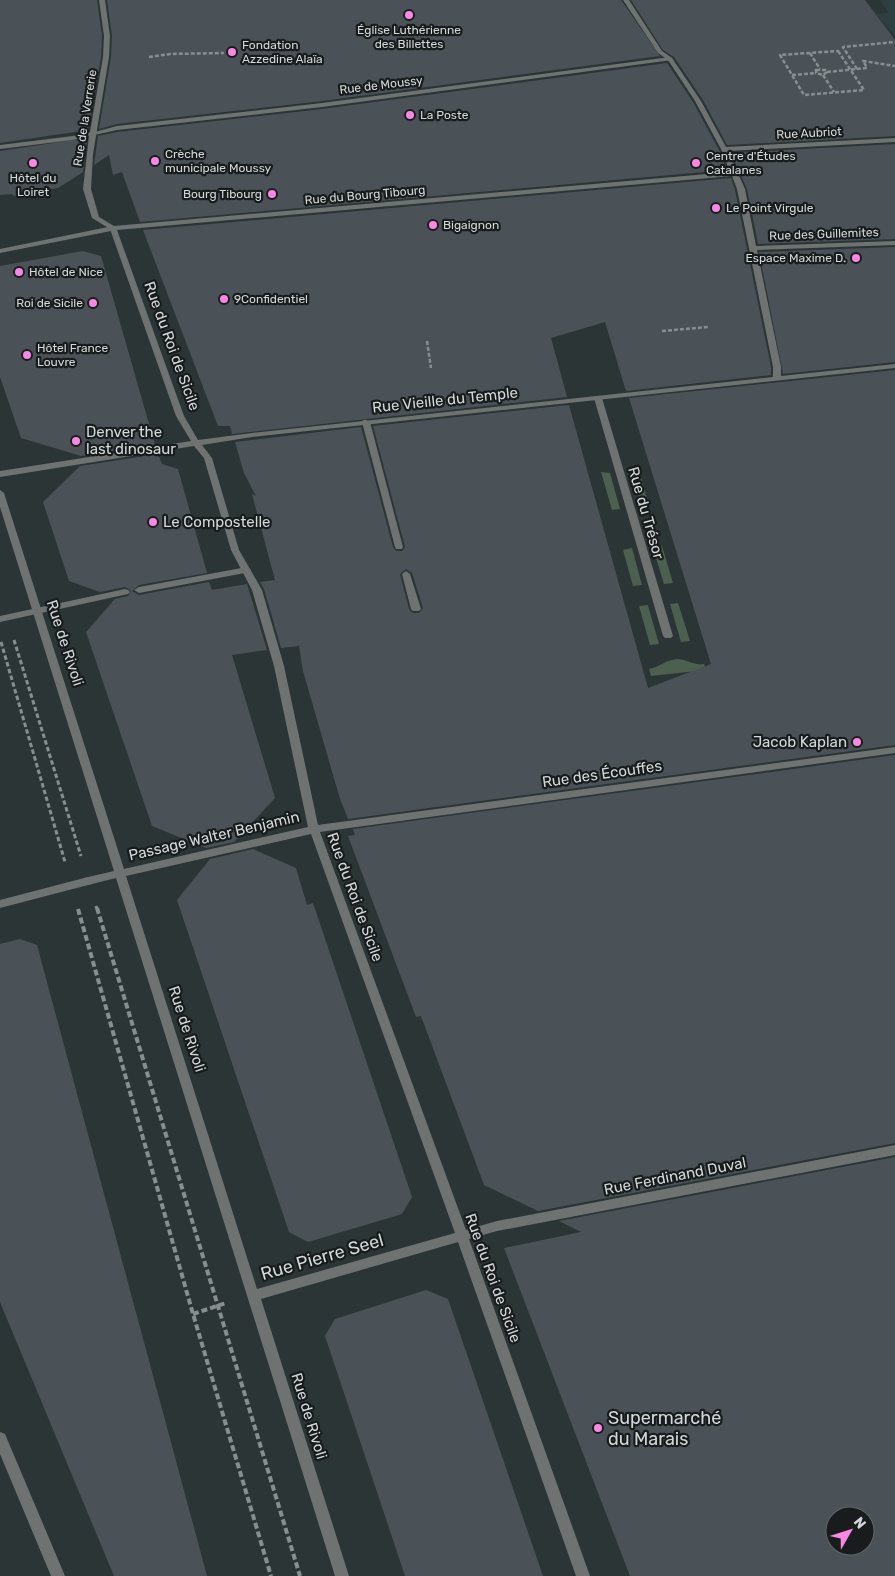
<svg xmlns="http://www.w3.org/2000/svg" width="895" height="1576" font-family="Rubik,sans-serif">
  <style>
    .built { fill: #2e3f41 }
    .green { fill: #4d604f }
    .building { fill: #4a5257; fill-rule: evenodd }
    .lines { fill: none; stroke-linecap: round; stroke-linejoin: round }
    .path-far2 { stroke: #878e8f; stroke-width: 2.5; stroke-dasharray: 4 2; stroke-linecap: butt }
    .path-far1 { stroke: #878e8f; stroke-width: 3; stroke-dasharray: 4.5 2.5; stroke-linecap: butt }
    .path { stroke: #878e8f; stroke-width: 4; stroke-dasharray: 6 3; stroke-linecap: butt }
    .service { fill: #6e7371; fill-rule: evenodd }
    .pedestrian { fill: #6e7371; fill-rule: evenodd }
    .minor { fill: #6e7371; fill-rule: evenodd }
    .poi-dot { fill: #fc86e4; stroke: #181c1c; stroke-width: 2 }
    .labels { text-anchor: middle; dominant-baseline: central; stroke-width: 4.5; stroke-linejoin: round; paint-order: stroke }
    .far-poi-label { font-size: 12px; fill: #d2d8d9; stroke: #181c1c; text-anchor: start }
    .far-street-label { font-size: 12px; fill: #d2d8d9; stroke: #181c1c }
    .street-label { font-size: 15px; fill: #d2d8d9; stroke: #181c1c }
    .poi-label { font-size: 15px; fill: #d2d8d9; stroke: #181c1c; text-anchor: start }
    .near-street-label { font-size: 18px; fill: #d2d8d9; stroke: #181c1c }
    .near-poi-label { font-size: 18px; fill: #d2d8d9; stroke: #181c1c; text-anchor: start }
  </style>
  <rect width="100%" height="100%" fill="#2c3536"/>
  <path class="built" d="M880 0H895V36L876 14 889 13Z"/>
  <path class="green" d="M630 470H639L649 506 641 507Z
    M601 472 610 473 620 509 612 510Z
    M662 546 673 583 664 584 653 548Z
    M632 548 642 585 633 586 623 550Z
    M678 603 690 641 681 642 670 604Z
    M648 605V606L659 644 650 645 639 606Z
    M677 659C686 659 695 666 704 664L706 670 651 676 649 669C660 667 665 660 677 659Z"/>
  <path class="building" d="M0 0H97L102 36 101 57 88 130 0 143Z
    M107 0H621L660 56 322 101 117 124 99 129 111 57 112 36Z
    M631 0H865L895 40V136L727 145 703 100 674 57 663 50Z
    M667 63 693 102 719 150 727 170 140 222 122 172 113 175 109 155 94 165 98 136 117 132 322 109Z
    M87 138 83 172 58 188 14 196 12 194 0 195V151Z
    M895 144V239L758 244 747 189 731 153Z
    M731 178 735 190 771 367V375L626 391 605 322 551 338 567 397 232 434 230 426H218L143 230Z
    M895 247V362L783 374 759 252Z
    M83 251 101 256 155 445 81 456 21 438 0 377V266Z
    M895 370V745L348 819 340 799 303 671 299 646 281 648 264 589 260 582 275 580 252 494 256 496 244 473 235 442 361 427 393 547 396 551H402L405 547 373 426 569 405 648 688 711 664 629 398ZM406 569 412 573 423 608 419 613H413L409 609 400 574Z
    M158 454 162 464 178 469 207 573 139 585 132 591 139 595 209 582 212 590 247 584 267 650 232 655 275 798 234 842 206 848 152 826 86 632 115 599 128 596 131 591 125 587 100 592 69 581 43 502 80 466Z
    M895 755V1143L538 1211 484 1185 421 1016 416 1017 348 836 355 835 353 829Z
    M253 849 296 868 307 905 313 903 412 1197 402 1214 308 1242 289 1232 177 900 210 859Z
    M20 939 37 945 207 1576H114L0 1302V944Z
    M895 1157V1576H630L504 1248 581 1232 559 1221ZM835 1516H865V1546H835Z
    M426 1290 448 1299 543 1576H405L325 1336 335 1319Z"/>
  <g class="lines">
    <path class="path-far2" d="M838 51 864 90 804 95 780 55Z
      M810 53 820 69
      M149 57 170 54 224 53
      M857 69 843 47 895 42
      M816 70H825L827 72 823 75 816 73Z
      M827 72 867 68 863 61 895 66
      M792 75 816 73
      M823 75 834 92
      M662 331 708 327
      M427 341 431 368"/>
    <path class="path-far1" d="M14 640 81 856
      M1 642 65 862
      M96 906 97 909"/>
    <path class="path" d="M97 908 300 1576
      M78 909 193 1314 271 1576
      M193 1314 226 1303"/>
    <path class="service" d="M363 420H366L370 422 403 547 402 549H396L395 547 362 422Z
      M406 571 410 574 421 609 419 611H413L411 609 402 574Z"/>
    <path class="pedestrian" d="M670 57 673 59 672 60 322 107 117 130 94 135 91 133 117 126 322 103Z
      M113 226 117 228 116 230 0 253V249Z
      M595 396H598L602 398 673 636 671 638H665L663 636 594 398Z
      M247 567 251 570 250 572 139 593 134 590 139 587Z
      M125 589 128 590 130 592 128 594 0 622V616Z
      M88 877 92 878 93 881 92 884 0 908V900Z"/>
    <path class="minor" d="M99 0H105L110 36 109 57 93 154 91 189 99 217 114 226 730 172 721 149 695 101 668 60 658 53 623 0H629L662 51 672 58 701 101 726 147 895 138V142L728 151 745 189 756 246 895 241V245L757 250 781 367V376L895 364V368L252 437 202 445 212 458 239 550 262 590 284 666 318 825 895 747V753L320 832 466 1230 497 1221 895 1145V1155L497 1231 469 1239 590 1576H576L458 1242 261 1299 349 1576H335L116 878 88 885 84 884 83 881 84 878 114 871 0 507V490L4 493 124 869 308 827 274 666 252 590 231 550 204 458 194 446 0 477V471L191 441 176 416 110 229 92 218 83 189 89 136 73 140 0 149V145L73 136 90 132 103 57 104 36ZM732 176 737 189 773 367V377L252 433 198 440 184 416 117 230ZM311 834 455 1233 257 1289 126 876Z
      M0 1432 5 1434 65 1576H51L0 1454Z"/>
  </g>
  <g class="poi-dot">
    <circle cx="409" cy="15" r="5"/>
    <circle cx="232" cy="52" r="5"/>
    <circle cx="410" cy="115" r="5"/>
    <circle cx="155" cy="161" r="5"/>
    <circle cx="33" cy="163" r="5"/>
    <circle cx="696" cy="163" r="5"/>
    <circle cx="272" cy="194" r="5"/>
    <circle cx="716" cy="208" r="5"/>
    <circle cx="433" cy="225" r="5"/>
    <circle cx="856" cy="258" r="5"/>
    <circle cx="19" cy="272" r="5"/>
    <circle cx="224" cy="299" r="5"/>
    <circle cx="93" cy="303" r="5"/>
    <circle cx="27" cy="355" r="5"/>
    <circle cx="76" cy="441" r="5"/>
    <circle cx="153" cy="522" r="5"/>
    <circle cx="857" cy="742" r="5"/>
    <circle cx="598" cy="1428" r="5"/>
  </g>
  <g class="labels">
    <g class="far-poi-label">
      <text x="409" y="30" text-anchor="middle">Église Luthérienne<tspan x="409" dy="14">des Billettes</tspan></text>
      <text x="242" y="45">Fondation<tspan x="242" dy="14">Azzedine Alaïa</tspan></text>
      <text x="420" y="115">La Poste</text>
      <text x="165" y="154">Crèche<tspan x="165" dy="14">municipale Moussy</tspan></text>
      <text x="706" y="156">Centre d'Études<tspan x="706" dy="14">Catalanes</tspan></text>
      <text x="33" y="178" text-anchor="middle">Hôtel du<tspan x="33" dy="14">Loiret</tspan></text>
      <text x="262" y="194" text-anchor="end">Bourg Tibourg</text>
      <text x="726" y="208">Le Point Virgule</text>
      <text x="443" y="225">Bigaignon</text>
      <text x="846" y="258" text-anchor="end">Espace Maxime D.</text>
      <text x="29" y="272">Hôtel de Nice</text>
      <text x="234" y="299">9Confidentiel</text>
      <text x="83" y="303" text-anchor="end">Roi de Sicile</text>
      <text x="37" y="348">Hôtel France<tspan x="37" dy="14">Louvre</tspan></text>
    </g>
    <g class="far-street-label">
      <text transform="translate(381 85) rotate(-7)">Rue de Moussy</text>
      <text transform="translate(85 118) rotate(-81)">Rue de la Verrerie</text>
      <text transform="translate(809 133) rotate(-3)">Rue Aubriot</text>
      <text transform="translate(365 195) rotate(-5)">Rue du Bourg Tibourg</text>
      <text transform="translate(824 234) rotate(-2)">Rue des Guillemites</text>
    </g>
    <g class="street-label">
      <text transform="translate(172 346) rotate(70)">Rue du Roi de Sicile</text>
      <text transform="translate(445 400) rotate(-6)">Rue Vieille du Temple</text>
      <text transform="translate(646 513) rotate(74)">Rue du Trésor</text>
      <text transform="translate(65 643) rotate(72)">Rue de Rivoli</text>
      <text transform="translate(602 774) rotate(-8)">Rue des Écouffes</text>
      <text transform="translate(214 836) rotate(-13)">Passage Walter Benjamin</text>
      <text transform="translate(355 897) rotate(70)">Rue du Roi de Sicile</text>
      <text transform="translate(187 1029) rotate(72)">Rue de Rivoli</text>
      <text transform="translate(675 1176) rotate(-11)">Rue Ferdinand Duval</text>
      <text transform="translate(493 1278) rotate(70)">Rue du Roi de Sicile</text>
      <text transform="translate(309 1416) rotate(73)">Rue de Rivoli</text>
    </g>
    <g class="poi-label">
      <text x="86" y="432">Denver the<tspan x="86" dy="17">last dinosaur</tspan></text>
      <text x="163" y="522">Le Compostelle</text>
      <text x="847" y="742" text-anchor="end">Jacob Kaplan</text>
    </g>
    <g class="near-street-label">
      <text transform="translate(322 1257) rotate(-16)">Rue Pierre Seel</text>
    </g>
    <g class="near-poi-label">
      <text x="608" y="1418">Supermarché<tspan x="608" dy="21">du Marais</tspan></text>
    </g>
  </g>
  <g transform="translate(850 1531) rotate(51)"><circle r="24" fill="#181c1c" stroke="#626768"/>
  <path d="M0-4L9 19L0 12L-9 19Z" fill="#fc86e4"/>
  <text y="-8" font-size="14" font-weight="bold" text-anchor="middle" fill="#d2d8d9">N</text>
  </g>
</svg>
